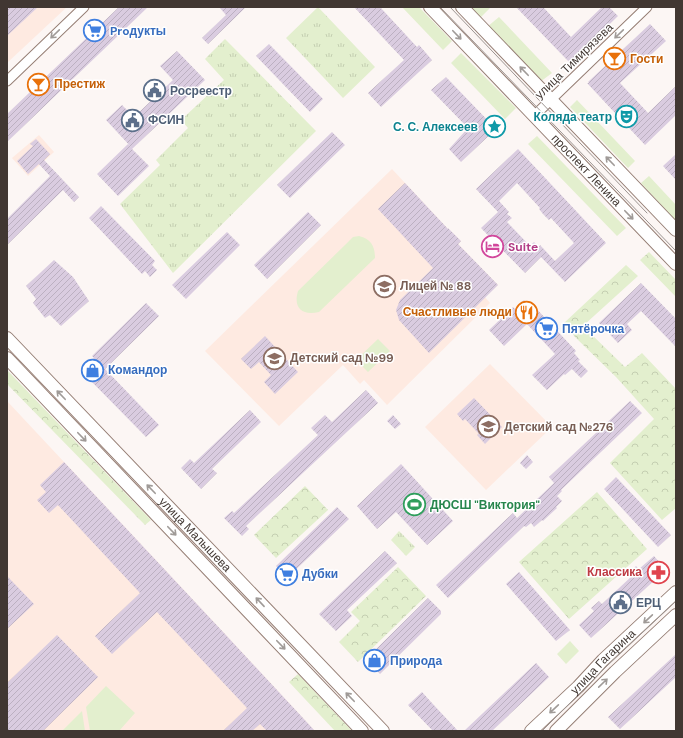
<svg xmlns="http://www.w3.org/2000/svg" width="683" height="738" font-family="'DM Sans',sans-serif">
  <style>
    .built { fill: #feeae1 }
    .green { fill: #e3efce }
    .forest { fill: url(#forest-crowns) }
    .park { fill: url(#park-tufts) }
    .building { fill: url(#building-hatch); fill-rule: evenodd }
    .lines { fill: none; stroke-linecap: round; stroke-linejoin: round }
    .minor-casing { stroke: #957e74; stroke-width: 11 }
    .major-casing { stroke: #957e74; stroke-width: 14 }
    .minor { stroke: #fff; stroke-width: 9 }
    .major { stroke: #fff; stroke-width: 12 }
    .tram { stroke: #9c9490; stroke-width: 1 }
    .oneway { stroke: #a09b98 }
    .labels { text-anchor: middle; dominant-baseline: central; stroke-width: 3; stroke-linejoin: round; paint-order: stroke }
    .shop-label { font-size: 12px; font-weight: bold; fill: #366cbe; stroke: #fff; text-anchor: start }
    .food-label { font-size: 12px; font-weight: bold; fill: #c56008; stroke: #fff; text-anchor: start }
    .street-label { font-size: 12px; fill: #413732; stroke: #fff }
    .service-label { font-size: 12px; font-weight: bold; fill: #4e5e75; stroke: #fff; text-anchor: start }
    .culture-label { font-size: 12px; font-weight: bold; fill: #0d838f; stroke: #fff; text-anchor: end }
    .hotel-label { font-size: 12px; font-weight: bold; fill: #b23c85; stroke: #fff; text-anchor: start }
    .education-label { font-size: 12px; font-weight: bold; fill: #785e54; stroke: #fff; text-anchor: start }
    .leisure-label { font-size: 12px; font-weight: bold; fill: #27864d; stroke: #fff; text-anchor: start }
    .health-label { font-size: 12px; font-weight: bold; fill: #be3a42; stroke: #fff; text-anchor: end }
  </style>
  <defs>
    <pattern id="forest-crowns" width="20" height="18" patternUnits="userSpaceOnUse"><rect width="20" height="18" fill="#e3efce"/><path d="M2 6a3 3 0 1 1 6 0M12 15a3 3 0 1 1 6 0" fill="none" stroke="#c4ceb1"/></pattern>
    <pattern id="park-tufts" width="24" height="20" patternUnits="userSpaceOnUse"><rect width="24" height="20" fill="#e3efce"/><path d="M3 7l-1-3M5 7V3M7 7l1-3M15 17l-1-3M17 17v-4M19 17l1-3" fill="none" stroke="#c4ceb1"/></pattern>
    <pattern id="building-hatch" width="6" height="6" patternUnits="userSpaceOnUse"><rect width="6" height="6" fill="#dacce0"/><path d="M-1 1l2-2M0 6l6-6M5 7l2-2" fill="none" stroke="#bcb0c1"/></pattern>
  </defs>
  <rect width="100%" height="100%" fill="#fcf6f4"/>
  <path class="built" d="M7 7H67L7 63Z
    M39 135 54 152 28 176 12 158Z
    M392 169 448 229 461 241 458 244 498 285 485 297 490 303 387 405 364 380 360 384 343 365 279 426 205 351Z
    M490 364 552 427 486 490 425 427Z
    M7 401 224 633 315 731H7Z"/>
  <path class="green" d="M402 7H419L452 41 443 50Z
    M468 7H490V8L479 19Z
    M499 17 552 73 540 82 487 27Z
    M461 53 516 108 505 119 451 63Z
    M577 100 635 161 628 168 570 107Z
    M537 136 626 228 617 236 528 144Z
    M649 176 676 205V221L641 183Z
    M359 236C371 239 375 246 375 258L319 312C302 316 293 308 298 291L346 244 353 237Z
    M378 339 390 351 368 372 356 360Z
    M570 641 579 651 566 664 557 654Z
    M106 686 135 713 119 731H90L86 707Z
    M82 711 85 731H62Z"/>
  <path class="forest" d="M649 252 676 280V297L640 260Z
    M626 265 638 276 584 325 589 332 625 367 642 353 676 389V508L662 520 610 463 654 419 616 377 575 337 564 323Z
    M7 370 151 520 145 525 7 384Z
    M305 486 328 510 276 558 254 535Z
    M597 492 647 549 569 619 519 562Z
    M398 567 426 596 358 662 339 642 360 621 351 612Z
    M298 674 352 731H335L289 682Z"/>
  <path class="park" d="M318 7 375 67 343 98 286 38Z
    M225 39 316 131 173 273 120 204 160 165 156 160 188 128 181 120 224 80 205 59Z
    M399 531 415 547 406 556 391 540Z"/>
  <path class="building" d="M7 7H38L7 36Z
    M119 7H148L7 142V114Z
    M219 7H246L208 44 202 38 226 15Z
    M354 7H380L417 47 419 45 432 60 381 107 368 93 404 60Z
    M516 7H543L571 37 602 7H609L618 16 570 63Z
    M650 24 666 41 620 83 648 113 676 86V115L645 145 587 83H589L588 82Z
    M269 44 323 99 310 112 256 56Z
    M177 51 205 80 132 149 149 166 118 196 97 174 128 144 132 148 106 120 122 105 134 117 173 80 160 66Z
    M446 77 496 129 461 162 449 149 468 128 431 90Z
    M332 132 345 145 290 198 277 185Z
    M36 139 50 154 44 160 79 197 74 202 63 190 7 245V219L50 176 39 164 28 174 17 161 33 146 30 144Z
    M518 149 606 243 565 282 541 257 525 273 481 228 498 212 476 189ZM517 183 540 208 539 209 543 214 549 220 551 218 574 243 555 261 540 245 539 247 534 242 530 246 507 222 512 218 507 214 509 212 499 201Z
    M676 154V180L663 166Z
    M405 183 448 229V228L461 241 458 244 498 285 429 353 399 320 396 310 400 300 433 268 378 209Z
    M101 206 155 261 152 265 157 270 150 277 145 271 142 274 89 218Z
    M308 212 321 225 267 279 254 265Z
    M227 232 240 245 186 299 172 285Z
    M54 260 73 277 89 301 61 326 50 315 45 318 33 303 36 299 26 286Z
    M641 283 676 319V347L641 311 627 324 632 330 618 343 599 323Z
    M524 300 530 306 532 304 576 351 574 353 580 360 578 361 588 371 581 378 572 369 565 375 564 374 547 390 532 375 555 354 527 324 504 346 489 330 513 307 515 309Z
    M146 303 159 316 105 369 159 425 146 437 92 382 93 381 88 372 87 368 89 362 94 358 92 356Z
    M265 336 298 372 275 394 264 382 271 375 259 362 251 369 241 359Z
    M366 390 378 403 246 526 249 529 242 536 224 518 232 511 234 513 318 435 311 428 325 415 332 422Z
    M474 398 502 427 485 444 477 435 479 434 465 419 463 421 457 414Z
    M630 401 642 413 561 490 562 491 557 496 562 501 556 507 557 508 543 521 542 520 534 527 531 523 526 527 524 526 448 598 436 585 513 513 517 518 554 483 549 477Z
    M250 410 261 422 212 469 217 473 201 489 181 468 190 459 194 463Z
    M393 415 401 424 395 429 387 421Z
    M527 455 533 462 526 469 520 463Z
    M64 462 224 633 315 731H267L260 724 252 731H223L247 708 157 612 112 654 95 636 140 593 58 505 49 513 37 500 46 492 40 485Z
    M401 464 453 521 427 545 396 512 377 529 357 506Z
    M616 477 671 535 658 547 604 489Z
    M337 507 349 519 287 578 276 566Z
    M385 551 397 563 347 610 352 616 336 631 319 614Z
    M654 556 666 570 591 638 579 625 594 611 591 608 599 601 602 604 633 575 630 572 636 566 639 569Z
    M519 572 570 630 556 641 506 584Z
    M7 576 34 604 7 629Z
    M428 598 441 611V614L380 674 366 659Z
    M57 635 98 677 43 731H7V683Z
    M676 654V677L620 729 608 717Z
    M536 663 549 677 529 696 492 731H464Z
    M422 692 431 702 458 731H433L408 705Z"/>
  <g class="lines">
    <defs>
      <path id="minor" d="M7 81 84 7
        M534 116 647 7"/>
      <g id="major">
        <path id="s1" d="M430 7 676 264"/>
        <path d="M462 7 676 230"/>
        <path id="s2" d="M7 338 383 731"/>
        <path d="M7 358 362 731"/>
        <path id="s3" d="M531 731 578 687 603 660 676 592"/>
        <path d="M556 731 615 672 676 615"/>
      </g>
    </defs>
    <use href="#minor" class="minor-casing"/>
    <use href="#major" class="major-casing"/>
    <use href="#minor" class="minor"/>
    <use href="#major" class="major"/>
    <path class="tram" d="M440 7 676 251
      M450 7 647 213
      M542 731 608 665 676 601"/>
  </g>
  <defs><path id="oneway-shaft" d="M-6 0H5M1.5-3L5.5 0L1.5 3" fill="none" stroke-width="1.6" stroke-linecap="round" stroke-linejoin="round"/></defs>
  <g class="oneway">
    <use href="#oneway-shaft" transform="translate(55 34) rotate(136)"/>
    <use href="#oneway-shaft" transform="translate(619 34) rotate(136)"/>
    <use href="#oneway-shaft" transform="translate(457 35) rotate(46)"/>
    <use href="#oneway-shaft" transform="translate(524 71) rotate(-134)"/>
    <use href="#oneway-shaft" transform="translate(610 161) rotate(-134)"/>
    <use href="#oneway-shaft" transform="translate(629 215) rotate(46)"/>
    <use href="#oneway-shaft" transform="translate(61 395) rotate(-134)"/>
    <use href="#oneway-shaft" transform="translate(82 437) rotate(46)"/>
    <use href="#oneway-shaft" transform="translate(151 489) rotate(-134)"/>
    <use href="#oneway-shaft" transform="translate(172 531) rotate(46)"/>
    <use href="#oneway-shaft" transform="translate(260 602) rotate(-133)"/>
    <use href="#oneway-shaft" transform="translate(648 619) rotate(137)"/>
    <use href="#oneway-shaft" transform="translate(281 645) rotate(46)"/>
    <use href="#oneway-shaft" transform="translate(603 683) rotate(-44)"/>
    <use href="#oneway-shaft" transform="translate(350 697) rotate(-134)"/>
    <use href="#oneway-shaft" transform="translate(554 709) rotate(137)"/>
  </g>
  <defs>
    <symbol id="supermarket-ring" viewBox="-11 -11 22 22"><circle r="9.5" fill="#fff" stroke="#3f7fe0" stroke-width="1.5"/><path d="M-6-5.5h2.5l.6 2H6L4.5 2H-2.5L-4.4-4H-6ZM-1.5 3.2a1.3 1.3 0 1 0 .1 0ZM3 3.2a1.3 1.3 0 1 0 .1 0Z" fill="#3f7fe0"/></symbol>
    <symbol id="bar-ring" viewBox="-11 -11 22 22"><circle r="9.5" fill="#fff" stroke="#e8710a" stroke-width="1.5"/><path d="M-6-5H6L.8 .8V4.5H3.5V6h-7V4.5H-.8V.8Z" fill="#e8710a"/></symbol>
    <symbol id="civic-ring" viewBox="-11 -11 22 22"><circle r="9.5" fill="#fff" stroke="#5c6f8a" stroke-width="1.5"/><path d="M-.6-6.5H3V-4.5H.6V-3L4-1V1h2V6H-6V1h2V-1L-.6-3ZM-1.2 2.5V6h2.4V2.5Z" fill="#5c6f8a"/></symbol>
    <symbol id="theatre-ring" viewBox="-11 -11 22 22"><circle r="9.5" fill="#fff" stroke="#0f9aa8" stroke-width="1.5"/><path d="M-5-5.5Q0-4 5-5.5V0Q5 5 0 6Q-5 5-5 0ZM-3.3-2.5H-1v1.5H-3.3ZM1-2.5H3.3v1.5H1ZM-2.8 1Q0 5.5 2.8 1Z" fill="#0f9aa8"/></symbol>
    <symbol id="sight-ring" viewBox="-11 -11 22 22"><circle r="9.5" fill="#fff" stroke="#0f9aa8" stroke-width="1.5"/><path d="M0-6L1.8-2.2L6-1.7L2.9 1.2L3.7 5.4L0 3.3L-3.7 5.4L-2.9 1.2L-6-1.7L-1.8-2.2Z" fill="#0f9aa8"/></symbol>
    <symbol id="hotel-ring" viewBox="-11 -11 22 22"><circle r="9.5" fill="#fff" stroke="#d1479c" stroke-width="1.5"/><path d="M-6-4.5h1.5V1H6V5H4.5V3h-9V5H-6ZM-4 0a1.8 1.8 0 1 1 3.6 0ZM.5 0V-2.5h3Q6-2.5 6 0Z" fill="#d1479c"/></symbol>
    <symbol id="school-ring" viewBox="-11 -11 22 22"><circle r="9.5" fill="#fff" stroke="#8d6e63" stroke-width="1.5"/><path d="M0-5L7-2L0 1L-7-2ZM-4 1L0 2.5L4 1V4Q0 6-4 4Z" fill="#8d6e63"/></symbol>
    <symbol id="restaurant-ring" viewBox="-11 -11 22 22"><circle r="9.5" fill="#fff" stroke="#e8710a" stroke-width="1.5"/><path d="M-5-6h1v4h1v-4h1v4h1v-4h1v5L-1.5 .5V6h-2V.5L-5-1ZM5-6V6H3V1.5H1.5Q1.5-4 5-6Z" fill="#e8710a"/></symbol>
    <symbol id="shop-ring" viewBox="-11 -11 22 22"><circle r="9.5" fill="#fff" stroke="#3f7fe0" stroke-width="1.5"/><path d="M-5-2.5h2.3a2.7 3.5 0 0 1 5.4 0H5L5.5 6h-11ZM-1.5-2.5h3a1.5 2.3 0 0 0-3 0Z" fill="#3f7fe0"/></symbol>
    <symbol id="stadium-ring" viewBox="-11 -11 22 22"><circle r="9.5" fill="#fff" stroke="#2e9e5b" stroke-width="1.5"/><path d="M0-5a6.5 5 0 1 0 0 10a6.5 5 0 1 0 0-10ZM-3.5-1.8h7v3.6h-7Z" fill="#2e9e5b"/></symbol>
    <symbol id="pharmacy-ring" viewBox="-11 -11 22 22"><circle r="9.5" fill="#fff" stroke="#e0444e" stroke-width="1.5"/><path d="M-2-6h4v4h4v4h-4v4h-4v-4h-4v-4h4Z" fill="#e0444e"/></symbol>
  </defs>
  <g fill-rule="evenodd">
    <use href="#supermarket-ring" x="82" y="18" width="25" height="25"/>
    <use href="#bar-ring" x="602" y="46" width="25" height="25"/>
    <use href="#bar-ring" x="26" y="72" width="25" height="25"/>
    <use href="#civic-ring" x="142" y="78" width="25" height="25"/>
    <use href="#theatre-ring" x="614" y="104" width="25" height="25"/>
    <use href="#civic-ring" x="120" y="108" width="25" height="25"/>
    <use href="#sight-ring" x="482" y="114" width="25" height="25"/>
    <use href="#hotel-ring" x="480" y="234" width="25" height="25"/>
    <use href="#school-ring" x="372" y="274" width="25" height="25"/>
    <use href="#restaurant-ring" x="514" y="300" width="25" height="25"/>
    <use href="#supermarket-ring" x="534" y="316" width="25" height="25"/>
    <use href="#school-ring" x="262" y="346" width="25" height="25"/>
    <use href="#shop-ring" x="80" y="358" width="25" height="25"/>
    <use href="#school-ring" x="476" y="414" width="25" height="25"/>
    <use href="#stadium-ring" x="402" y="492" width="25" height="25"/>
    <use href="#pharmacy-ring" x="646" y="560" width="25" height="25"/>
    <use href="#supermarket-ring" x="274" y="562" width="25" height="25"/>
    <use href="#civic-ring" x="608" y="590" width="25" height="25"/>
    <use href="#shop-ring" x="362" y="648" width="25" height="25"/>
  </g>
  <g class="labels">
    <g class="shop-label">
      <text x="110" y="31">Proдукты</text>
      <text x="562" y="329">Пятёрочка</text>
      <text x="108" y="370">Командор</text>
      <text x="302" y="574">Дубки</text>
      <text x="390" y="661">Природа</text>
    </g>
    <g class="food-label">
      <text x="630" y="59">Гости</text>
      <text x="54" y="84">Престиж</text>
      <text x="512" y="312" text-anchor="end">Счастливые люди</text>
    </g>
    <g class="street-label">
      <text transform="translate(574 61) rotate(-44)">улица Тимирязева</text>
      <text stroke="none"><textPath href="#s1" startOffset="226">проспект Ленина</textPath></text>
      <text stroke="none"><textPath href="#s2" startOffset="272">улица Малышева</textPath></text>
      <text stroke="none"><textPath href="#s3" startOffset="100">улица Гагарина</textPath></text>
    </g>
    <g class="service-label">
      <text x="170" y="91">Росреестр</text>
      <text x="148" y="120">ФСИН</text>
      <text x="636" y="603">ЕРЦ</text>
    </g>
    <g class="culture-label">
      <text x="612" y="117">Коляда театр</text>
      <text x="478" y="127">С. С. Алексеев</text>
    </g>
    <g class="hotel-label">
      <text x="508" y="247">Suite</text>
    </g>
    <g class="education-label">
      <text x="400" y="286">Лицей № 88</text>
      <text x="290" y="358">Детский сад №99</text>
      <text x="504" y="427">Детский сад №276</text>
    </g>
    <g class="leisure-label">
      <text x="430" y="505">ДЮСШ "Виктория"</text>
    </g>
    <g class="health-label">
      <text x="642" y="572">Классика</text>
    </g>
  </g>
  <rect width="683" height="738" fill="none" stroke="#413732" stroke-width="16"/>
</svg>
